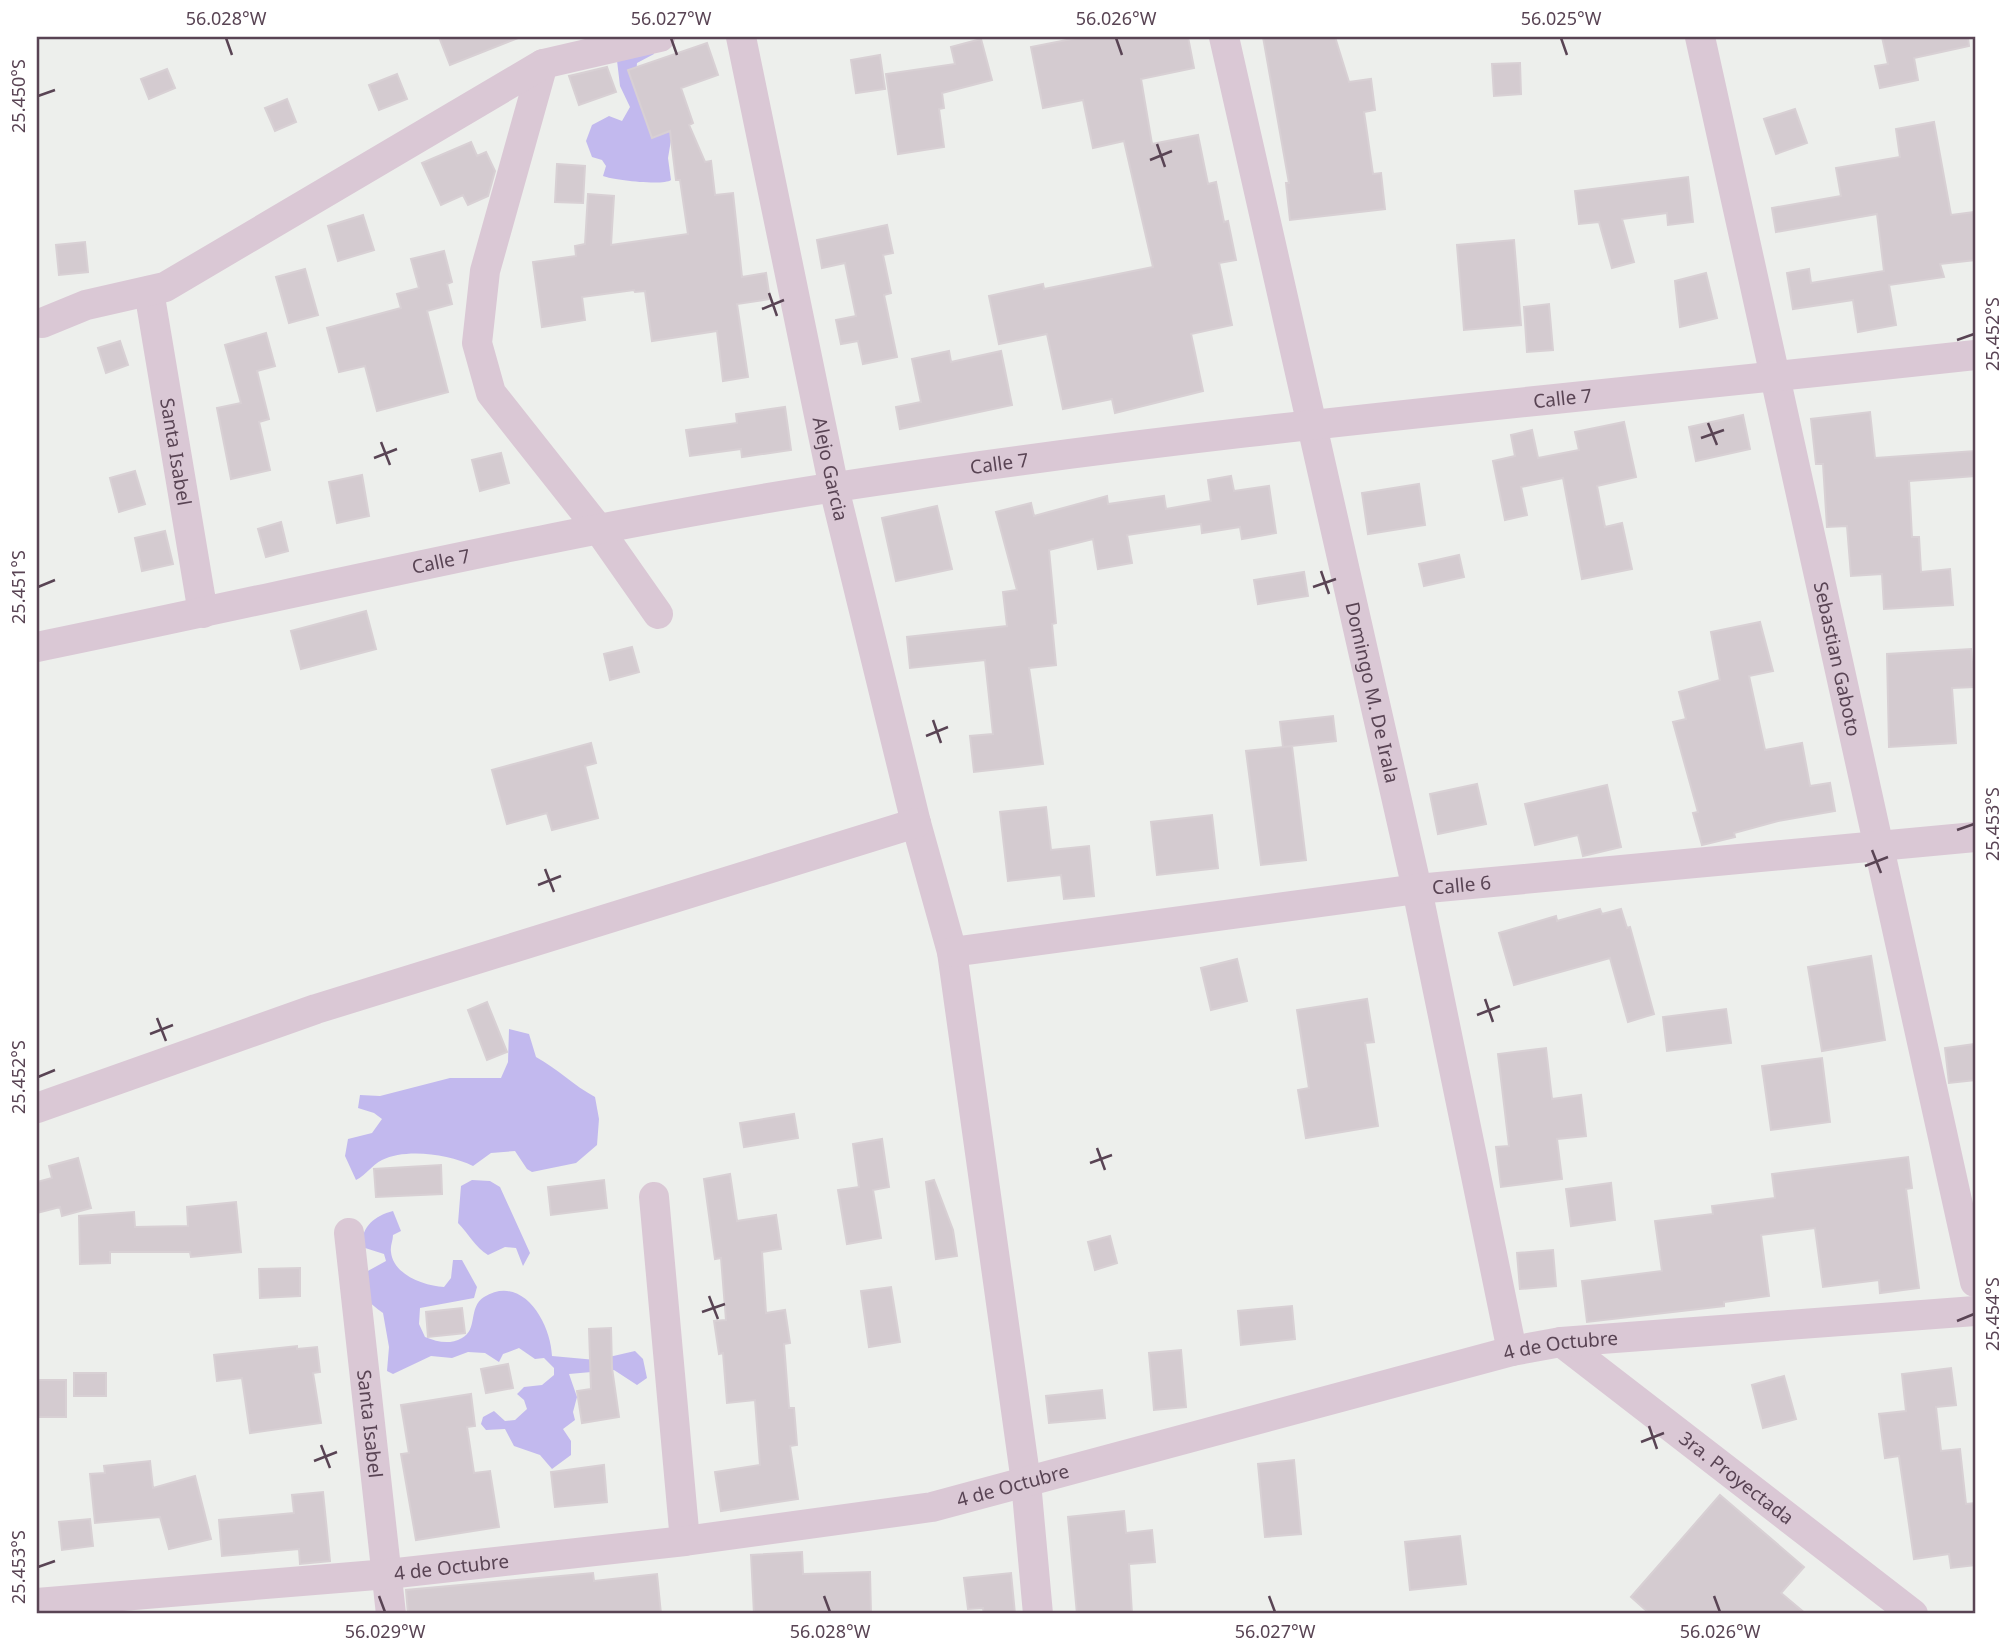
<svg xmlns="http://www.w3.org/2000/svg" width="2012" height="1651" font-family="'Noto Sans',sans-serif">
  <style>
    .green { fill: #c2b9ee }
    .building { fill: #d4cbd0; stroke: #d8d0d4; stroke-width: 2 }
    .lines { fill: none; stroke-linecap: round; stroke-linejoin: round }
    .street { stroke: #dac8d5; stroke-width: 30 }
    .ticks { fill: none; stroke: #594454; stroke-width: 2.5 }
    .labels { text-anchor: middle; dominant-baseline: central; stroke-width: 5; stroke-linejoin: round; paint-order: stroke }
    .street-label { font-size: 19px; fill: #594454; stroke: #fff }
    .neatline { fill: none; stroke: #594454; stroke-width: 2.5 }
    .ticks-label { font-size: 18px; text-anchor: middle; fill: #594454 }
  </style>
  <rect width="100%" height="100%" fill="#edefec"/>
  <path class="green" d="M652 46 654 54 637 63 636 76 672 134 668 158 671 180C663 186 613 180 603 176L606 166 602 160 592 157 586 141 592 125 609 116 622 121 630 107 620 86 616 52Z
    M509 1029 529 1034 536 1057C558 1069 573 1085 595 1097L599 1119 597 1145 576 1163 532 1172 527 1169 515 1151 491 1153 473 1166C449 1154 406 1148 382 1160 372 1165 366 1175 356 1180L345 1156 348 1139 372 1133 382 1119 374 1113 358 1108 360 1095 380 1096 450 1078H501L508 1062Z
    M472 1180 490 1181 500 1187 530 1253 523 1266 516 1248 505 1247 488 1255C476 1248 468 1233 458 1223L461 1186Z
    M393 1211 401 1231 393 1235C393 1241 390 1246 391 1252 393 1275 425 1286 444 1287L451 1278 453 1260H462L477 1287 474 1298 420 1308 419 1324 425 1337C438 1342 449 1345 462 1338 478 1330 468 1307 484 1297 523 1273 551 1324 552 1356L596 1360 635 1351 643 1359 647 1378 637 1385 614 1370 569 1374 577 1397 573 1412 575 1420 563 1429 571 1441V1455L552 1469 540 1455 514 1446 505 1429 486 1430 481 1424 483 1417 494 1411 505 1421 515 1420 527 1409 524 1400 517 1394 524 1387 542 1385 554 1375V1368L544 1358 535 1359 519 1348 503 1354 499 1362 485 1353 468 1352 452 1358 431 1356 393 1374 387 1371 389 1347 383 1313C364 1299 362 1297 366 1272L386 1261 384 1254 362 1247C361 1227 374 1216 393 1211Z"/>
  <path class="building" d="M439 37H518V38L450 65Z
    M1082 37H1188L1194 68 1141 79 1152 144 1198 135 1208 184 1216 182 1224 222 1228 221 1236 260 1219 263 1232 325 1191 334 1203 391 1115 413 1112 399 1063 409 1047 334 999 344 989 296 1043 284 1044 289 1153 267 1124 141 1093 148 1083 100 1043 108 1031 47Z
    M1263 37H1335L1349 82 1371 79 1375 110 1364 112 1373 174 1381 173 1385 209 1290 220 1286 183H1289Z
    M1882 37H1968L1969 46 1914 58 1918 80 1880 88 1875 66 1888 64Z
    M981 39 992 80 942 93 944 108 939 109 944 147 898 154 886 74 955 64 951 47Z
    M707 43 718 75 681 88 693 123 689 125 705 162 711 161 715 195 733 193 742 277 766 273 770 299 737 304 748 377 723 381 717 331 652 341 645 291 635 292 634 290 582 297 585 320 542 327 533 262 576 256 575 246 585 244 588 194 614 196 611 245 688 234 680 180H676L670 131 652 138 628 70Z
    M880 55 885 89 856 93 851 60Z
    M1520 63 1521 94 1494 96 1492 64Z
    M607 67 616 92 579 105 569 76Z
    M167 69 175 88 149 99 141 79Z
    M397 74 407 99 379 110 369 85Z
    M287 99 296 122 275 131 265 108Z
    M1795 109 1807 143 1776 154 1764 119Z
    M1934 122 1951 215 1975 212V260L1940 264 1944 277 1889 285 1896 325 1858 332 1853 300 1793 309 1787 273 1809 269 1811 283 1884 271 1877 214 1776 232 1772 208 1841 196 1836 168 1900 157 1896 129Z
    M471 142 477 156 486 152 495 171 488 196 468 205 463 195 441 205 422 163Z
    M557 164 585 166 583 203 555 202Z
    M1688 177 1693 222 1668 225 1667 213 1622 219 1634 262 1612 268 1599 222 1579 224 1575 191Z
    M363 215 374 250 338 261 328 226Z
    M887 225 893 253 883 255 891 293 884 295 897 357 863 364 858 341 841 344 836 320 856 316 845 263 822 268 817 240Z
    M1514 240 1521 325 1464 330 1457 245Z
    M85 242 88 272 59 275 56 245Z
    M444 251 452 282 447 284 452 304 427 311 448 392 377 411 365 366 339 372 327 328 401 308 397 294 419 288 411 259Z
    M305 269 318 315 289 323 276 277Z
    M1706 273 1717 318 1680 327 1675 281Z
    M1549 304 1553 350 1527 352 1524 307Z
    M266 333 275 366 257 371 269 419 259 422 270 470 231 479 217 408 241 403 225 345Z
    M120 341 128 365 106 373 98 348Z
    M949 351 951 362 1001 351 1012 405 900 429 896 407 921 402 912 359Z
    M785 407 791 450 742 457 741 449 690 456 686 430 737 423 736 414Z
    M1870 412 1875 458 1975 451V476L1909 481 1912 537H1919L1921 572 1950 569 1953 605 1884 609 1882 574 1851 576 1847 526 1827 527 1823 464H1816L1811 419Z
    M1743 415 1750 449 1696 461 1689 427Z
    M1624 422 1636 477 1597 486 1605 527 1622 523 1632 569 1582 579 1563 478 1521 487 1527 515 1505 520 1493 461 1515 456 1511 435 1532 430 1538 458 1579 450 1575 432Z
    M501 453 509 483 480 491 472 460Z
    M135 471 145 504 119 512 110 478Z
    M362 475 369 516 337 523 329 482Z
    M1231 476 1234 491 1269 486 1276 533 1242 539 1240 527 1202 533 1201 524 1127 535 1132 563 1098 569 1093 539 1049 550 1056 623 1052 624 1056 665 1029 668 1043 764 974 772 970 736 993 734 985 660 910 668 907 637 1007 626 1003 592 1017 590 996 512 1031 503 1034 516 1107 496 1108 504 1164 496 1166 509 1211 501 1208 480Z
    M1419 484 1425 525 1368 534 1362 493Z
    M937 506 952 569 896 581 882 518Z
    M281 522 288 551 266 557 258 529Z
    M165 531 173 564 142 571 135 538Z
    M1459 555 1464 577 1424 586 1419 564Z
    M1304 572 1308 596 1258 604 1254 580Z
    M366 611 376 649 301 669 291 631Z
    M1760 622 1773 671 1749 676 1765 750 1802 743 1810 786 1830 783 1835 811 1778 821 1734 833 1735 837 1702 845 1693 813 1698 812 1673 722 1686 719 1679 692 1720 680 1711 632Z
    M632 647 639 672 610 680 604 654Z
    M1971 649 1974 687 1952 688 1956 743 1889 747 1887 654Z
    M1333 716 1336 741 1283 747 1280 722Z
    M591 743 596 763 585 766 598 818 552 830 547 813 507 824 492 770Z
    M1292 746 1306 860 1261 865 1246 751Z
    M1477 784 1486 824 1438 834 1430 794Z
    M1607 785 1621 847 1583 856 1578 835 1535 845 1525 804Z
    M1046 807 1051 850 1089 846 1094 896 1064 899 1061 875 1008 881 1000 812Z
    M1212 815 1218 868 1157 875 1151 822Z
    M1600 909 1602 914 1621 909 1627 928 1630 927 1654 1014 1628 1022 1610 958 1514 985 1499 933 1556 916 1557 921Z
    M1871 956 1885 1040 1822 1051 1808 967Z
    M1237 959 1247 1001 1211 1010 1201 968Z
    M1367 999 1374 1042 1365 1043 1378 1126 1306 1138 1298 1090 1309 1088 1297 1010Z
    M487 1002 507 1052 487 1060 468 1010Z
    M1726 1009 1731 1043 1667 1051 1663 1017Z
    M1975 1044V1080L1949 1083 1945 1048Z
    M1546 1048 1552 1099 1581 1095 1586 1136 1557 1139 1562 1179 1501 1187 1496 1147 1509 1146 1498 1054Z
    M1822 1058 1830 1122 1771 1130 1762 1066Z
    M794 1114 798 1138 744 1147 740 1123Z
    M882 1139 889 1187 873 1190 881 1238 847 1244 838 1190 859 1187 853 1144Z
    M1908 1157 1912 1188 1906 1189 1919 1288 1880 1293 1879 1280 1823 1287 1815 1228 1761 1235 1769 1296 1724 1302V1306L1587 1322 1582 1281 1662 1271 1655 1221 1713 1214 1712 1206 1775 1198 1772 1174Z
    M78 1158 91 1208 62 1216 60 1207 37 1213V1182L52 1178 49 1166Z
    M441 1165 442 1194 376 1197 374 1169Z
    M730 1174 737 1221 776 1215 781 1249 762 1252 766 1313 785 1310 790 1343 784 1344 789 1408H794L797 1445 790 1446 798 1499 721 1511 715 1472 760 1465 755 1400 727 1403 723 1353 719 1354 714 1321 726 1320 721 1258 715 1259 704 1179Z
    M604 1180 607 1208 551 1215 548 1187Z
    M934 1180 953 1230 957 1256 936 1259 926 1182Z
    M1611 1183 1615 1220 1571 1226 1566 1189Z
    M236 1202 241 1252 191 1257 190 1252H110V1263L80 1264 79 1216 134 1212 135 1227 188 1226 187 1207Z
    M1110 1236 1117 1263 1095 1270 1088 1242Z
    M1553 1250 1556 1286 1520 1289 1517 1253Z
    M300 1268V1296L260 1298 259 1269Z
    M891 1287 900 1342 869 1347 861 1291Z
    M1292 1306 1295 1339 1241 1345 1238 1311Z
    M462 1308 465 1333 428 1337 426 1312Z
    M611 1328 612 1368 619 1417 582 1423 577 1391 591 1389 589 1329Z
    M297 1346V1349L317 1347 320 1372 313 1373 321 1423 250 1433 242 1378 217 1381 214 1355Z
    M1181 1350 1186 1407 1154 1410 1149 1353Z
    M508 1364 513 1388 486 1393 481 1369Z
    M1951 1368 1956 1405 1936 1407 1941 1451 1960 1449 1966 1504 1975 1503V1565L1951 1568 1949 1554 1914 1559 1899 1456 1885 1458 1879 1414 1906 1411 1902 1374Z
    M74 1373H106V1396H74Z
    M1784 1376 1796 1419 1763 1428 1752 1385Z
    M37 1380H66V1417H37Z
    M1102 1390 1105 1418 1049 1423 1046 1396Z
    M471 1394 475 1426 467 1427 474 1473 490 1471 499 1527 416 1540 401 1454 409 1453 401 1405Z
    M1294 1460 1301 1534 1265 1537 1258 1464Z
    M150 1461 153 1488 195 1476 211 1539 169 1549 160 1517 95 1523 90 1474 105 1473 104 1466Z
    M604 1465 607 1502 555 1507 551 1472Z
    M323 1492 330 1561 300 1564 299 1549 222 1556 219 1520 294 1513 292 1495Z
    M1720 1495 1804 1567 1781 1593 1806 1614H1650L1631 1597Z
    M1124 1511 1126 1533 1152 1530 1155 1562 1129 1564 1132 1614H1077L1068 1517Z
    M90 1519 93 1546 62 1550 59 1522Z
    M1460 1536 1466 1584 1410 1590 1405 1542Z
    M802 1552 803 1574 870 1572 871 1614H754L751 1555Z
    M593 1573 594 1581 657 1574 661 1614H408L406 1590Z
    M1011 1573 1015 1614H984L983 1608 968 1609 964 1578Z"/>
  <g class="lines">
    <g class="street">
      <path id="s1" d="M741 37 834 488 916 823 952 952 1026 1482 1038 1614"/>
      <path id="s2" d="M1224 37 1417 889 1512 1351"/>
      <path id="s3" d="M1700 37 1975 1282"/>
      <path d="M543 64 485 271 477 343 491 393 597 527 658 614"/>
      <path id="s4" d="M149 291 203 613"/>
      <path d="M42 323 86 305 165 287 543 64 660 37"/>
      <path id="s5" d="M37 647C301 593 563 530 829 488 1209 429 1593 397 1975 355"/>
      <path id="s6" d="M952 952 1417 889 1975 837"/>
      <path d="M37 1108 316 1009 916 823"/>
      <path d="M654 1197 685 1541"/>
      <path id="s7" d="M349 1233 391 1614"/>
      <path id="s8" d="M1561 1342 1913 1614"/>
      <path id="s9" d="M37 1603 388 1574 685 1541 932 1507 1512 1351 1561 1342 1975 1311"/>
    </g>
  </g>
  <path class="ticks" d="M226 38 232 55M671 38 677 55M1116 38 1122 55M1561 38 1567 55M38 96 55 90M1157 144 1165 167M1150 160 1172 151M769 293 777 316M762 309 784 300M1957 340 1974 334M1708 423 1717 445M1701 438 1724 430M381 442 390 465M374 458 397 449M1321 571 1329 594M38 587 55 580M1313 587 1336 579M933 720 941 743M926 736 948 727M1957 830 1974 824M1872 850 1881 873M1865 866 1888 857M545 869 554 892M538 885 561 876M1485 999 1493 1022M1477 1015 1500 1006M157 1018 166 1041M150 1034 173 1025M38 1077 55 1070M1097 1148 1105 1170M1090 1163 1112 1155M709 1296 718 1319M702 1312 725 1304M1957 1321 1974 1314M1649 1426 1657 1449M1641 1442 1664 1433M321 1445 330 1468M314 1461 337 1452M38 1567 55 1561M379 1596 385 1612M824 1596 830 1612M1269 1596 1275 1612M1714 1596 1720 1612"/>
  <g class="labels">
    <g class="street-label">
      <text stroke="none"><textPath href="#s5" startOffset="1547">Calle 7</textPath></text>
      <text stroke="none"><textPath href="#s4" startOffset="163">Santa Isabel</textPath></text>
      <text stroke="none"><textPath href="#s5" startOffset="980">Calle 7</textPath></text>
      <text stroke="none"><textPath href="#s1" startOffset="441">Alejo Garcia</textPath></text>
      <text stroke="none"><textPath href="#s5" startOffset="413">Calle 7</textPath></text>
      <text stroke="none"><textPath href="#s3" startOffset="637">Sebastian Gaboto</textPath></text>
      <text stroke="none"><textPath href="#s2" startOffset="672">Domingo M. De Irala</textPath></text>
      <text stroke="none"><textPath href="#s6" startOffset="514">Calle 6</textPath></text>
      <text stroke="none"><textPath href="#s9" startOffset="1550">4 de Octubre</textPath></text>
      <text stroke="none"><textPath href="#s7" startOffset="192">Santa Isabel</textPath></text>
      <text stroke="none"><textPath href="#s8" startOffset="222">3ra. Proyectada</textPath></text>
      <text stroke="none"><textPath href="#s9" startOffset="984">4 de Octubre</textPath></text>
      <text stroke="none"><textPath href="#s9" startOffset="416">4 de Octubre</textPath></text>
    </g>
  </g>
  <rect width="2012" height="1651" fill="none" stroke="#ffffff" stroke-width="77"/>
  <rect x="38" y="38" width="1936" height="1574" class="neatline"/>
  <g class="ticks-label">
    <text x="226" y="25">56.028°W</text>
    <text x="671" y="25">56.027°W</text>
    <text x="1116" y="25">56.026°W</text>
    <text x="1561" y="25">56.025°W</text>
    <text transform="translate(19 96) rotate(-90)" y="6">25.450°S</text>
    <text transform="translate(1993 334) rotate(-90)" y="6">25.452°S</text>
    <text transform="translate(19 587) rotate(-90)" y="6">25.451°S</text>
    <text transform="translate(1993 824) rotate(-90)" y="6">25.453°S</text>
    <text transform="translate(19 1077) rotate(-90)" y="6">25.452°S</text>
    <text transform="translate(1993 1314) rotate(-90)" y="6">25.454°S</text>
    <text transform="translate(19 1567) rotate(-90)" y="6">25.453°S</text>
    <text x="385" y="1638">56.029°W</text>
    <text x="830" y="1638">56.028°W</text>
    <text x="1275" y="1638">56.027°W</text>
    <text x="1720" y="1638">56.026°W</text>
  </g>
</svg>
